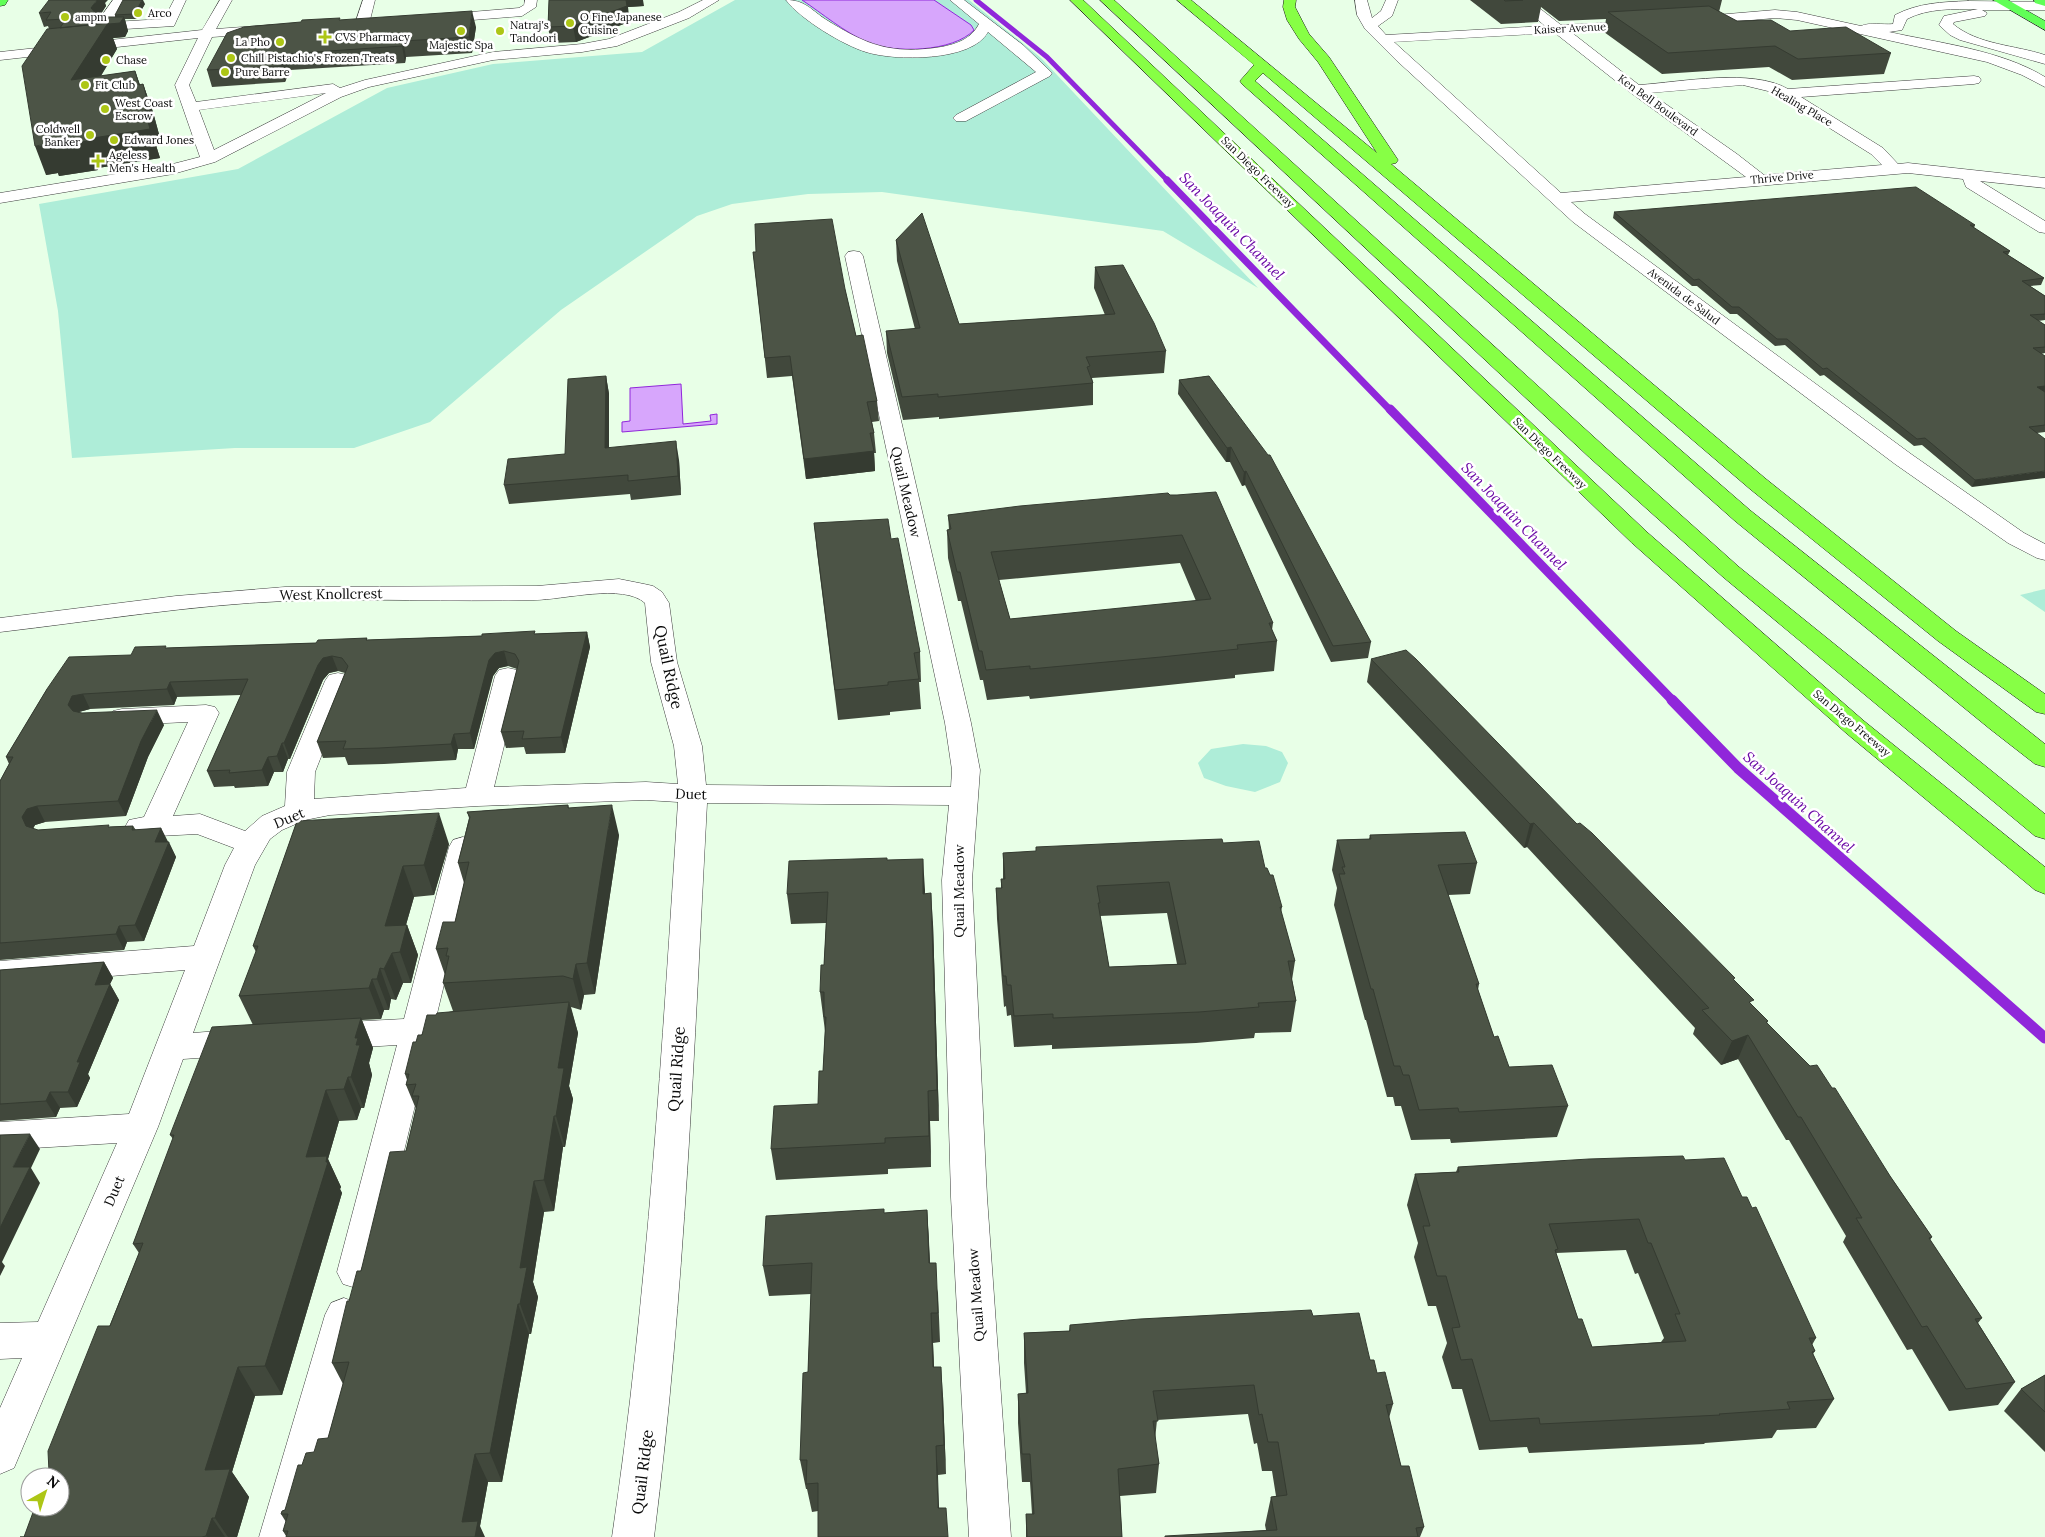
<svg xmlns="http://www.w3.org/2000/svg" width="2045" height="1537" font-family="Lora,serif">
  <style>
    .green { fill: #aeedd8 }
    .water { fill: #d7a6fc; stroke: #9027da }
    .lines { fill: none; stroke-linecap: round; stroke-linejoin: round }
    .stream-far3 { stroke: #9027da; stroke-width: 5 }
    .stream-far2 { stroke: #9027da; stroke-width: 7 }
    .stream-far1 { stroke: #9027da; stroke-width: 9 }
    .stream { stroke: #9027da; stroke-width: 11 }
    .minor-casing { stroke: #3d3d3d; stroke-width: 1 }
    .major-casing { stroke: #1b1b1b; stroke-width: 1 }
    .highway-casing { stroke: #1b1b1b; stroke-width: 1 }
    .minor { fill: #fff; fill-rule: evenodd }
    .major { fill: #61ff57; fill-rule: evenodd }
    .highway { fill: #87ff45; fill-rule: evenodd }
    .wall { fill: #41483c; fill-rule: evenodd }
    .shaded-wall { fill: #353b31 }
    .building { fill: #4c5446; stroke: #353b31; fill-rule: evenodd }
    .poi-dot { fill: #adc616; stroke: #fff; stroke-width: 2 }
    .labels { text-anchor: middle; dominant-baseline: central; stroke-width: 5; stroke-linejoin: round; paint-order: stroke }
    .far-poi-label { font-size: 11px; fill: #0a0a0a; stroke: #fff; text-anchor: start }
    .far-street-label { font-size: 11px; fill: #0a0a0a; stroke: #fff }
    .street-label { font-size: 14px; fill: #0a0a0a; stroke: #fff }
    .water-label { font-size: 15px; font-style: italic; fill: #6b09a6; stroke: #fff }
    .near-street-label { font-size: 16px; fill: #0a0a0a; stroke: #fff }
  </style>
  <rect width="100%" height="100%" fill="#e8ffe7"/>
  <path class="green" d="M735 0H969L1041 58 1258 288 1163 231 882 192 808 194 732 204 697 216 561 310 430 422 354 448H235L72 458 58 311 39 204 238 169 387 88 493 64 642 52Z
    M2045 589V612L2020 595Z
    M1243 744 1266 746 1282 752 1288 763 1280 782 1255 792 1226 786 1204 778 1198 763 1211 749Z"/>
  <path class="water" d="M802 0H934L971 25 974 30C954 52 893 54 867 42 844 32 823 14 802 0Z
    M681 384 683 424 711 421 710 415 717 414V424L622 432V422L630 421V388Z"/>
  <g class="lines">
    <path class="stream-far3" d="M976 0 1047 57 1168 181"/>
    <path class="stream-far2" d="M1167 180 1391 411"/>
    <path class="stream-far1" d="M1390 409 1673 701"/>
    <path class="stream" d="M1672 700 1738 768 2045 1038"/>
    <defs>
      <path id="minor" d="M113 0H126L113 22 164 19 174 0H186L174 26 109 30 104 29 98 21Z
        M220 0H232L216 29 270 25 277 29 270 33 212 37 189 85 196 102 333 84 340 88 365 80 493 52 582 44 609 39 679 12 703 0H719L689 18 617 46 582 52 493 60 369 87 341 97 215 162 173 174 0 203V193L165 166 200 157 175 85 198 38 0 60V52L202 30ZM326 93 214 150 199 110Z
        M363 0H375L369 24 362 28 355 24Z
        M525 0H537L536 7 522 16 435 23 428 19 435 15 519 8 524 5Z
        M786 0C805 0 810 9 825 19 866 45 892 55 941 47 957 44 971 39 979 24L950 0H964L1023 45 1052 73 1050 76 966 121H956L953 118 956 115 1036 72 988 32C972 62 894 61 866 52 843 45 800 19 786 0Z
        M1355 0H1367L1372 18 1381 11 1386 0H1398L1392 16 1378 26 1386 35 1545 26 1515 0H1529L1561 25 1647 21 1649 24 1642 28 1571 32 1639 85C1681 82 1752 68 1788 89L1974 76 1979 77 1981 80 1979 83 1974 84 1801 97 1883 148 1898 164 1908 163 2045 178V188L1980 181 2045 221V233L2039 232 1966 187 1963 179 1908 173 1571 202 1585 214 1911 454 2024 533 2045 544V560L2037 558 2008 543 1895 464 1573 222 1396 60 1365 29 1357 15ZM1555 33 1631 93 1746 177 1561 193 1394 42ZM1743 85 1772 92 1871 154 1882 165 1764 175 1737 154 1650 93Z
        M1968 1 2045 2V10H1982L1987 13 1985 16 1954 22 1953 24C1978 45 2015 45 2045 55V64L1960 40 1950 35 1939 25 1944 16 1978 9C1954 9 1928 8 1907 19L1902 30 1889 32C1939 43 2001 50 2045 77V87L2022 75 1987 62 1797 20 1775 18 1692 25 1685 21 1692 17 1775 10 1797 12 1861 26C1870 22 1882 25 1893 24L1895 15C1918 3 1942 2 1968 1Z
        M854 251 860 252 863 256 971 723 980 770 972 880 987 1197 1011 1537H969L951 1197 942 880 949 805 707 803C694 1048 685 1294 654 1537H612C648 1294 662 1048 678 802L646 800 478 806 330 815 305 820 282 830 270 839 255 865 193 1033 243 1029 255 1033 259 1042 255 1051 243 1055 183 1059 158 1127 14 1468 0 1474V1408L22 1358 0 1359V1323L38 1322 117 1143 0 1150V1122L129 1114 185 970 0 985V961L194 946 225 865 234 848 197 834 139 837 129 834 125 827 129 820 144 817 188 722 122 725 113 723 109 717 113 711 122 709 206 705 215 707 219 713 173 816 200 814 245 831 262 816 285 806 287 772 325 681 329 675 338 673 347 675 351 681 315 772 314 799 466 788 495 676 499 670 508 668 517 670 521 676 494 787 646 782 678 784 674 746 651 662 645 603C623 583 563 600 534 600 451 602 368 598 285 601 190 605 95 621 0 632V618L176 596 285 587 537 586 619 579 644 584 653 586 662 592 669 603 677 662 702 746 706 785 951 787 952 770 945 723 845 256 848 252Z
        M463 837 473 840 477 847 436 1018 444 1021 449 1030 444 1039 430 1043 375 1272 369 1284 356 1288 343 1284 337 1272 397 1045 329 1049 317 1045 313 1036 317 1027 329 1023 404 1019 449 847 453 840Z
        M344 1298 357 1303 363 1315 301 1537H259L325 1315 331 1303Z"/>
      <path id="major" d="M0 0H8L5 5 0 6Z
        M1993 0H2008L2045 21V30Z
        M2034 0H2045V6L2035 3Z"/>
      <path id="highway" d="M1070 0H1083L1648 533 1864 721 2045 867V894L2035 890 1846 733 1632 543Z
        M1100 0H1114L1606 448 1739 567 2045 814V839L2035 836 1723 577 1590 458Z
        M1177 0H1191L1377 153 1318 62 1299 39 1287 20 1283 7 1284 0H1296L1295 7 1309 34 1329 57 1398 160 1396 163 1391 164 1766 479 1956 631 2045 694V714L2036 712 1938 641 1750 489 1263 73 1255 81 1751 511 2045 744V767L2035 764 1990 729 1735 521 1242 84 1240 81 1254 65Z"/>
    </defs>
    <use href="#minor" class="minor-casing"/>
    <use href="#major" class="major-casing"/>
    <use href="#highway" class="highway-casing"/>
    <use href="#minor" class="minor"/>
    <use href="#major" class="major"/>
    <use href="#highway" class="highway"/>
  </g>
  <path class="wall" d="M549 0 644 6 628 7 629 22 576 42 551 43 548 27Z
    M1470 0H1722L1719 12 1737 21 1790 31 1891 53 1884 74 1792 80 1769 67 1662 74 1604 32 1606 19 1559 21 1541 7 1538 22 1501 24Z
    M105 3 106 6 99 17H115V15L145 4 136 19H125L128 31 125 37 113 38 117 49 101 76 135 71 140 85 143 84 153 112 160 138 154 139 160 158 98 168V170L59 176 58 173 46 175 49 29 48 26 44 27 39 13Z
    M340 20 476 27 472 53 406 57 405 63 290 70 285 82 212 87 207 70Z
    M1614 212 1975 225 1974 228 2010 251 2008 255 2044 278 2041 285 2030 286 2045 296V320L2038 321 2045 325V353L2041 354 2045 356V432L2037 433 1972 487 1922 445 1914 446 1824 375 1820 376 1785 345 1775 346 1737 314H1730L1697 286H1692L1613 218Z
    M896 240 959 324 1105 315 1094 288 1095 267 1166 351 1164 373 1092 378 1093 383V405L939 419V417L903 420 887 353 886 331 915 329 897 261Z
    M753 252 845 289 856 336 877 401 879 421 872 422 874 433 876 453H874L875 471 806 479 792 376 767 378Z
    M606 376 609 394V448L679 460 681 495 631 500 630 494 509 504 504 485 565 454Z
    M1209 376 1371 642 1368 658 1331 662 1245 485 1242 486 1230 462H1226L1178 394 1179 380Z
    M1170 495 1273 623 1272 630 1277 641 1274 671 1235 675V678L1159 686 1030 699 1029 696 987 700 983 680H980L961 601H958L948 558 947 530H949L948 515ZM1180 563 1196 601 1010 619 999 580Z
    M814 523 891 539 920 652 921 682H919L921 709 890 712V715L838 720 817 552Z
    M587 632 590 647 565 753 526 754 524 747 506 748 501 732 517 669 508 666 499 668 493 676 474 749H458L456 760 384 764 348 765 345 757 323 758 317 742 345 673 338 671 329 673 323 680 290 759H288L283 772H274L268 786 235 788 234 786 214 787 207 771 241 695 177 697 174 705 90 709 79 712V713L164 725 148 757 126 816 45 822 35 825 33 829 38 830 133 826 136 830 161 828 176 857 144 941 127 942 124 950 0 960V781L9 764 6 757 47 689 131 655 167 648 316 643 367 638V640Z
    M1371 659 1577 824 1734 980 1752 1005 1768 1021 1767 1023 1832 1088 1890 1176 1932 1237 1930 1240 1982 1318 1978 1323 2015 1382 1998 1405 1949 1411 1912 1349 1907 1350 1843 1242 1846 1236 1789 1140H1786L1738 1059 1721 1065 1693 1034 1695 1028 1527 847 1524 848 1367 682Z
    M568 805 569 808 619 835 595 994 584 995 581 1010 571 1007 578 1033 569 1086 573 1099 565 1147H563L554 1211 544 1212 533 1282 538 1297 531 1334H529L502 1482H488L480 1526 286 1536 283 1531 286 1522 281 1514 285 1510 302 1465 328 1438 343 1384 332 1363 349 1301 406 1151 416 1109 406 1085 407 1080 405 1074 416 1042 436 1015 453 1011 443 983 445 975 436 949 455 922 464 883 458 863 469 818 467 812Z
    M297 821 449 844 434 895 414 897 406 925H407L418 955 411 983H403L396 1000 391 999 389 1010H384L381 1019 362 1020 373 1048 369 1063 372 1075 364 1108H361L357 1120 339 1121 328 1159 341 1187 340 1189 342 1193 282 1395 255 1396 232 1472 249 1497 237 1537H20H24L139 1253 133 1244 173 1139 170 1135 253 1025 239 996 256 952 253 946Z
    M1370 835 1477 863 1470 894 1448 895 1479 984 1478 990 1494 1037 1509 1067 1568 1106 1557 1137 1451 1143 1450 1139 1411 1140 1401 1106H1395L1393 1097H1387L1366 1020H1365L1334 905 1337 888 1332 870 1337 840 1369 839Z
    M1223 843 1265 868 1270 875 1282 907 1281 912 1295 961 1292 980 1296 1001 1291 1032 1255 1033 1254 1038 1196 1043 1052 1049V1045L1014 1047 1011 1015 1007 1016 1006 1006 1004 1007 997 919 996 888H1001V879H1003V853ZM1167 913 1177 964 1109 967 1100 916Z
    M887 860 925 894 933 924 939 1121H930L931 1167 888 1169V1174L776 1180 771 1149 818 1104 823 1071 825 1031 820 992 824 965 826 923 791 924 787 894Z
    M104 962 113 978 110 984 119 1000 88 1074 90 1078 77 1107 60 1108 56 1117 0 1121V970Z
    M1685 1160 1742 1197 1816 1338 1812 1345 1815 1351 1813 1354 1834 1399 1816 1428 1777 1430 1772 1438 1705 1443 1704 1444 1529 1453 1527 1447 1479 1450 1462 1389H1452L1442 1357 1447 1343 1436 1306H1428L1414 1257 1418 1243 1407 1205 1415 1174 1456 1172 1458 1167ZM1626 1250 1635 1274 1638 1273 1664 1338 1661 1342 1592 1347 1578 1319 1556 1253Z
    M927 1210 930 1263 938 1293 940 1342 933 1343 934 1367 943 1396 946 1474 938 1475 818 1511 812 1512 807 1489H806L800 1460 808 1372 811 1294 769 1296 763 1266 884 1213Z
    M1313 1316 1370 1360 1377 1373 1393 1404 1389 1418 1401 1466 1424 1527 1420 1537H1165L1266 1530 1265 1525 1271 1497 1276 1496 1272 1471H1262L1257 1443 1254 1444 1248 1414 1157 1420 1155 1440 1159 1464 1156 1493 1120 1496 1122 1537H1026V1514H1032L1030 1482H1022L1018 1423V1394L1026 1393 1024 1363V1333L1069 1331 1070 1325Z
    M2045 1375V1452L2004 1411 2021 1389Z"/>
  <path class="shaded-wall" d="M97 0H108L105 3 106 6 96 21 91 8Z
    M142 0H143L145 4 136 19 134 14Z
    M626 0H643L644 6 628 7 629 22 576 42 573 26Z
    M472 11 476 27 472 53 469 37Z
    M124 17 128 31 125 37 113 38 117 49 81 108 71 80 108 23Z
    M403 41 406 57 405 63 402 46Z
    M286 54 290 70 285 82 280 66Z
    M135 71 145 99 143 84 153 112 160 138 154 139 160 158 98 168V170L59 176 58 173 46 175 35 146 87 139 145 110Z
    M606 376 609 394V466L605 448Z
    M2045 386V392L2037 387Z
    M676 441 679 460 681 495 678 476Z
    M1231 447 1230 462H1226L1227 448Z
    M874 451 875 471 806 479 804 459Z
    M1246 471 1245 485 1242 486 1244 472Z
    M2045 471V478L1972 487 1975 480Z
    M587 632 590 647 565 753 561 737Z
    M504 651 508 666 499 668 493 676 474 749 470 733 489 660 495 653Z
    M332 656 338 671 329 673 323 680 290 759 284 743 318 665 323 658Z
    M170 682 177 697 174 705 167 689Z
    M83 694 90 709 79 712 75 720 68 705 72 696Z
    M157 710 164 725 148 757 126 816 118 801 141 741Z
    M454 734 458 749 456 760 451 744Z
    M282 743 288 759 283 772 277 756Z
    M268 757 274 772 268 786 262 770Z
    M612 805 619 835 595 994 587 963Z
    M37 806 45 822 35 825 30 833 26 826 22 817 27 809Z
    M439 813 449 844 434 895 424 865Z
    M1534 823 1527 847 1524 848 1530 824Z
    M161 828 168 843 169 842 176 857 144 941 135 925 155 842Z
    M923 859 925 890V924L923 894Z
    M403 866 414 897 398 952 385 926Z
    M931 893 933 924 939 1121 937 1090Z
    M407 925 418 955 411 983 400 952Z
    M119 926 127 942 124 950 116 934Z
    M392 953 403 983 396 1000 384 969Z
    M104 962 113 978 110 984 119 1000 88 1074 90 1078 77 1107 68 1092 77 1062 95 985Z
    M576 964 584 995 581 1010 573 979Z
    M380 968 391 999 389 1010 377 979Z
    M372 979 384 1010 381 1019 369 988Z
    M569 1002 578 1033 569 1086 573 1099 565 1147 556 1116 558 1068Z
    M361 1018 373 1048 369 1063 372 1075 364 1108 351 1077 355 1038Z
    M1748 1035 1738 1059 1721 1065 1732 1041Z
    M348 1077 361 1108 357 1120 344 1089Z
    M326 1090 339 1121 328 1159 341 1187 340 1189 342 1193 282 1395 265 1366 306 1157Z
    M928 1091 930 1121 931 1167 929 1136Z
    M50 1092 60 1108 56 1117 46 1101Z
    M554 1116 563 1147 554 1211 544 1180Z
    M30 1134 40 1149 31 1168 40 1183 2 1262 5 1266 0 1276V1228L13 1167Z
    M534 1181 544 1212 533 1282 538 1297 531 1334 520 1304V1268Z
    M927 1210 929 1241 931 1293 929 1263Z
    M518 1304 529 1334 502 1482 490 1453Z
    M931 1313 933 1343 935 1397 933 1367Z
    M238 1367 255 1396 232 1472 249 1497 237 1537H228L215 1518 205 1470Z
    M941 1367 943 1396 946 1474 944 1445Z
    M936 1446 938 1475 940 1536 938 1508Z
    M475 1454 488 1482 480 1526 485 1537H470L462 1522Z
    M212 1518 225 1537H207L206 1536Z"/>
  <path class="building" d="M49 0H97L91 8 99 17H124L120 23 109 24 108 23 60 28 66 19 46 20 51 12 39 13Z
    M123 0H142L134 14 115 15Z
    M549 0H626L627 6 573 26 548 27Z
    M1504 0H1523L1505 1Z
    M1709 6 1737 21 1771 20 1790 31 1846 27 1891 53 1798 59 1775 46 1668 53 1608 12Z
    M472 11 469 37 403 41 402 46 286 54 280 66 207 70 227 33 244 27 301 22 302 20 340 18 339 20Z
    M108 23 71 80 135 71 139 85 143 84 150 109 145 110 150 129 87 139 88 141 48 147V144L35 146 22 66 47 29Z
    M1916 187 1975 225H1970L2010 251 2003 252 2044 278 2022 281 2045 296V314L2030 315 2045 325V347L2033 348 2045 356V386L2037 387 2045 392V425L2029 427 2045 439V471L1975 480 1925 438 1917 439 1827 368 1823 369 1787 339H1777L1739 307H1732L1699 279 1694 280 1614 212Z
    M922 213 959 324 1115 314 1095 267 1123 265 1154 323 1166 351 1086 357 1090 366 1087 367 1093 383 938 397V394L902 397 886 331 920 328 896 240Z
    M832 219 845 289 856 336 863 335 877 401 867 402 874 433H870L874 451 804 459 790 356 765 358 753 252H756L755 224Z
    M606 376 605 448 676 441 678 476 628 481V475L504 485 508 459 565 454 568 379Z
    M1209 376 1268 455H1270L1371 642 1333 646 1246 471 1244 472 1231 447 1227 448 1179 380Z
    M1216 492 1273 623H1269L1277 641 1237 645 1238 649 1161 657 1030 669V666L986 670 982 651H979L960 572H957L947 530 951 529 948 515 1020 506 1168 493 1170 495H1177ZM1182 535 1211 599 1010 619 991 552Z
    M888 519 891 539 898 538 920 652 914 653 919 679 888 682V685L835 690 814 523Z
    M535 631 534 634 587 632 561 737 522 739 524 731 501 732 519 661 515 654 504 651 495 653 489 660 470 733 454 734 451 744 379 748 343 749 346 741 317 742 348 666 342 658 332 656 323 658 318 665 284 743H282L277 756 268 757 262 770 229 773 230 770 207 771 248 679 170 682 167 689 83 694 72 696 68 705 73 711 82 713 157 710 141 741 118 801 37 806 27 809 22 817 26 826 38 830 109 825 108 827 133 826 132 830 161 828 155 842H169L135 925 119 926 116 934 0 943V781L13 757H6L47 689 69 657 131 655 135 647 166 646 165 648 316 643 318 640 367 638 366 640 482 636V634Z
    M1406 650 1416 659 1577 824 1580 823 1592 833 1735 978 1733 979 1754 1000 1749 1002 1768 1021 1766 1022 1810 1066 1817 1065 1832 1088H1835L1890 1176 1932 1237 1929 1238 1982 1318 1975 1319 2015 1382 1966 1389 1927 1326 1922 1327 1856 1218H1862L1801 1117H1798L1748 1035 1732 1041 1702 1010 1709 1008 1534 823 1530 824 1371 659Z
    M568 805V808L612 805 587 963 576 964 573 979 563 976 443 983 449 956H446L448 948 436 949 443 922H455L469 862 458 863 470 817 467 812Z
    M439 813 424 865 403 866 385 926 407 925 400 952 392 953 384 969 380 968 377 979H372L369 988 239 996 258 946H253L297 821Z
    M1465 832 1477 863 1438 865 1479 984H1476L1494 1037 1498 1036 1509 1067 1552 1065 1568 1106 1459 1112 1458 1108 1419 1110 1409 1075H1403L1400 1066H1394L1373 989H1371L1339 874H1345L1342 867H1345L1337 840 1371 839 1370 835Z
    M1222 839 1223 843 1259 841 1265 868H1267L1270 875H1273L1282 907H1280L1295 961H1288L1296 1001 1258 1003 1259 1007 1199 1012 1053 1018V1014L1014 1016 1011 985H1007L1006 976H1003L996 888H1002L1001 879H1005L1003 853 1036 851V847L1169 841ZM1169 882 1186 964 1109 967 1098 903H1100L1097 886Z
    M887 858V860L923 859V894L931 893 937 1090 928 1091 929 1136 885 1138V1143L771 1149 774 1106 818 1104 819 1071H823L826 1017H824V992H820L821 965H824L828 892 787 894 789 861Z
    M104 962 95 985 110 984 77 1062H80L68 1092H50L46 1101 0 1104V970Z
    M569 1002 558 1068H564L556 1116H554L544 1180 534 1181 520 1268 527 1267 520 1304H518L490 1453 475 1454 462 1522 478 1521 475 1537H286L288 1531H283L288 1514H281L282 1511 285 1510 298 1465H302L306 1453 314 1452 318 1439 328 1438 349 1362 332 1363 347 1301H349L357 1271H361L390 1152 406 1151 419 1096H412L416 1084 406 1085 409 1074H405L413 1042H416L418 1035H422L427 1015H436L437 1013Z
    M361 1018 355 1038H358L356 1045H360L351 1077H348L344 1089 326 1090 306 1157 327 1156 326 1162H328L265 1366 238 1367 205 1470 230 1469 215 1518H212L206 1536 202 1537H20H24L35 1507H60V1477H47L49 1472 48 1451 98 1326H110L143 1243 133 1244 174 1135H170L212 1027Z
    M30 1134 13 1167H30L0 1228V1135Z
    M1683 1156 1685 1160 1724 1158 1742 1197H1747L1752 1208 1756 1207 1816 1338H1809L1815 1351 1812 1352 1834 1399 1787 1402 1790 1409 1719 1414 1720 1415 1540 1424 1539 1418 1490 1421 1472 1359 1461 1360 1452 1328 1460 1327 1446 1276H1437L1423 1226H1430L1415 1174 1459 1172 1458 1167 1589 1159ZM1639 1219 1648 1243H1651L1680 1314H1675L1686 1341 1592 1347 1582 1319H1578L1555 1250 1558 1249 1549 1224Z
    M884 1209V1213L927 1210 929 1263H936L938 1313H931L933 1367H941L944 1445 936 1446 938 1508H946L948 1537H818V1483L806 1484 807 1460H800L803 1373 808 1372 812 1263 763 1266 766 1216Z
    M1311 1310 1313 1316 1359 1313 1370 1360H1374L1377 1373 1385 1372 1393 1404 1386 1405 1401 1466H1409L1424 1527 1416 1528 1418 1537H1165V1536L1277 1530 1271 1497 1287 1495 1278 1442H1268L1262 1414 1259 1415 1254 1385 1153 1391 1158 1421H1153L1159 1464 1118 1469 1122 1537H1027L1026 1514H1034L1030 1454H1022L1018 1394 1028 1393 1024 1333 1070 1331V1325L1140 1319Z
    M2045 1375V1412L2021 1389Z"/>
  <g class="poi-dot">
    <circle cx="138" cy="13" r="5"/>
    <circle cx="65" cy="17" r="5"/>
    <circle cx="570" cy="23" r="5"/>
    <circle cx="461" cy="31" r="5"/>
    <circle cx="500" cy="31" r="5"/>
    <path d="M322.5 29.5h5v5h5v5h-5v5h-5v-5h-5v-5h5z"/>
    <circle cx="280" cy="42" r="5"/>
    <circle cx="231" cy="58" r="5"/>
    <circle cx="106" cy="60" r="5"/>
    <circle cx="225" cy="72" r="5"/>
    <circle cx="85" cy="85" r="5"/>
    <circle cx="105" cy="109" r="5"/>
    <circle cx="90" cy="135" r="5"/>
    <circle cx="114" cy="140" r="5"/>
    <path d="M95.5 153.5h5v5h5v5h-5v5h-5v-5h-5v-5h5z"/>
  </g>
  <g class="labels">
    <g class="far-poi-label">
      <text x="148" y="13">Arco</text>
      <text x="75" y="17">ampm</text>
      <text x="580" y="17">O Fine Japanese<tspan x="580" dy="13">Cuisine</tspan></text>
      <text x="510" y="25">Natraj's<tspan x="510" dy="13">Tandoori</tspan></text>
      <text x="335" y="37">CVS Pharmacy</text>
      <text x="270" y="42" text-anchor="end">La Pho</text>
      <text x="461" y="45" text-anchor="middle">Majestic Spa</text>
      <text x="241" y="58">Chill Pistachio's Frozen Treats</text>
      <text x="116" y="60">Chase</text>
      <text x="235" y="72">Pure Barre</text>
      <text x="95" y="85">Fit Club</text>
      <text x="115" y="103">West Coast<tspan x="115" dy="13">Escrow</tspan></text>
      <text x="80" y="129" text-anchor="end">Coldwell<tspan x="80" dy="13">Banker</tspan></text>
      <text x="124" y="140">Edward Jones</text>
      <text x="109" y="155">Ageless<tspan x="109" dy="13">Men's Health</tspan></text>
    </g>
    <g class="far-street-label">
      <text transform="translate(1570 28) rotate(-3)">Kaiser Avenue</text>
      <text transform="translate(1658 105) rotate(36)">Ken Bell Boulevard</text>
      <text transform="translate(1802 106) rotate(30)">Healing Place</text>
      <text transform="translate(1258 172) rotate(44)">San Diego Freeway</text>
      <text transform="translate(1782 177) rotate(-5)">Thrive Drive</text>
      <text transform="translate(1684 296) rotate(37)">Avenida de Salud</text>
      <text transform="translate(1550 453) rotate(44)">San Diego Freeway</text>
      <text transform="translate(1852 723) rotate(40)">San Diego Freeway</text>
    </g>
    <g class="street-label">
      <text transform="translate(906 492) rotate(77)">Quail Meadow</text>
      <text transform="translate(331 594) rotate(-1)">West Knollcrest</text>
      <text transform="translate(691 794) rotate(2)">Duet</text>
      <text transform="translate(289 818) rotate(-23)">Duet</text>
      <text transform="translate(959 891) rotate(-90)">Quail Meadow</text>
      <text transform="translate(114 1191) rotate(-67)">Duet</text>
      <text transform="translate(976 1295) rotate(-94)">Quail Meadow</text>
    </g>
    <g class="water-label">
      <text transform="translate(1232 226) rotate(46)">San Joaquin Channel</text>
      <text transform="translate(1514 516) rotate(46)">San Joaquin Channel</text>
      <text transform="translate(1799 802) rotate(42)">San Joaquin Channel</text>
    </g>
    <g class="near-street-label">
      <text transform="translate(669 667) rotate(78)">Quail Ridge</text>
      <text transform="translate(676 1069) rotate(-86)">Quail Ridge</text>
      <text transform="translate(642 1472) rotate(-83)">Quail Ridge</text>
    </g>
  </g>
  <g transform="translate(45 1492) rotate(39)"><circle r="24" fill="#ffffff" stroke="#9d9d9d"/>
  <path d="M0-4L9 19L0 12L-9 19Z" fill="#adc616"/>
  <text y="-8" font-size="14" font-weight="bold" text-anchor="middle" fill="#0a0a0a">N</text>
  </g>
</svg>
